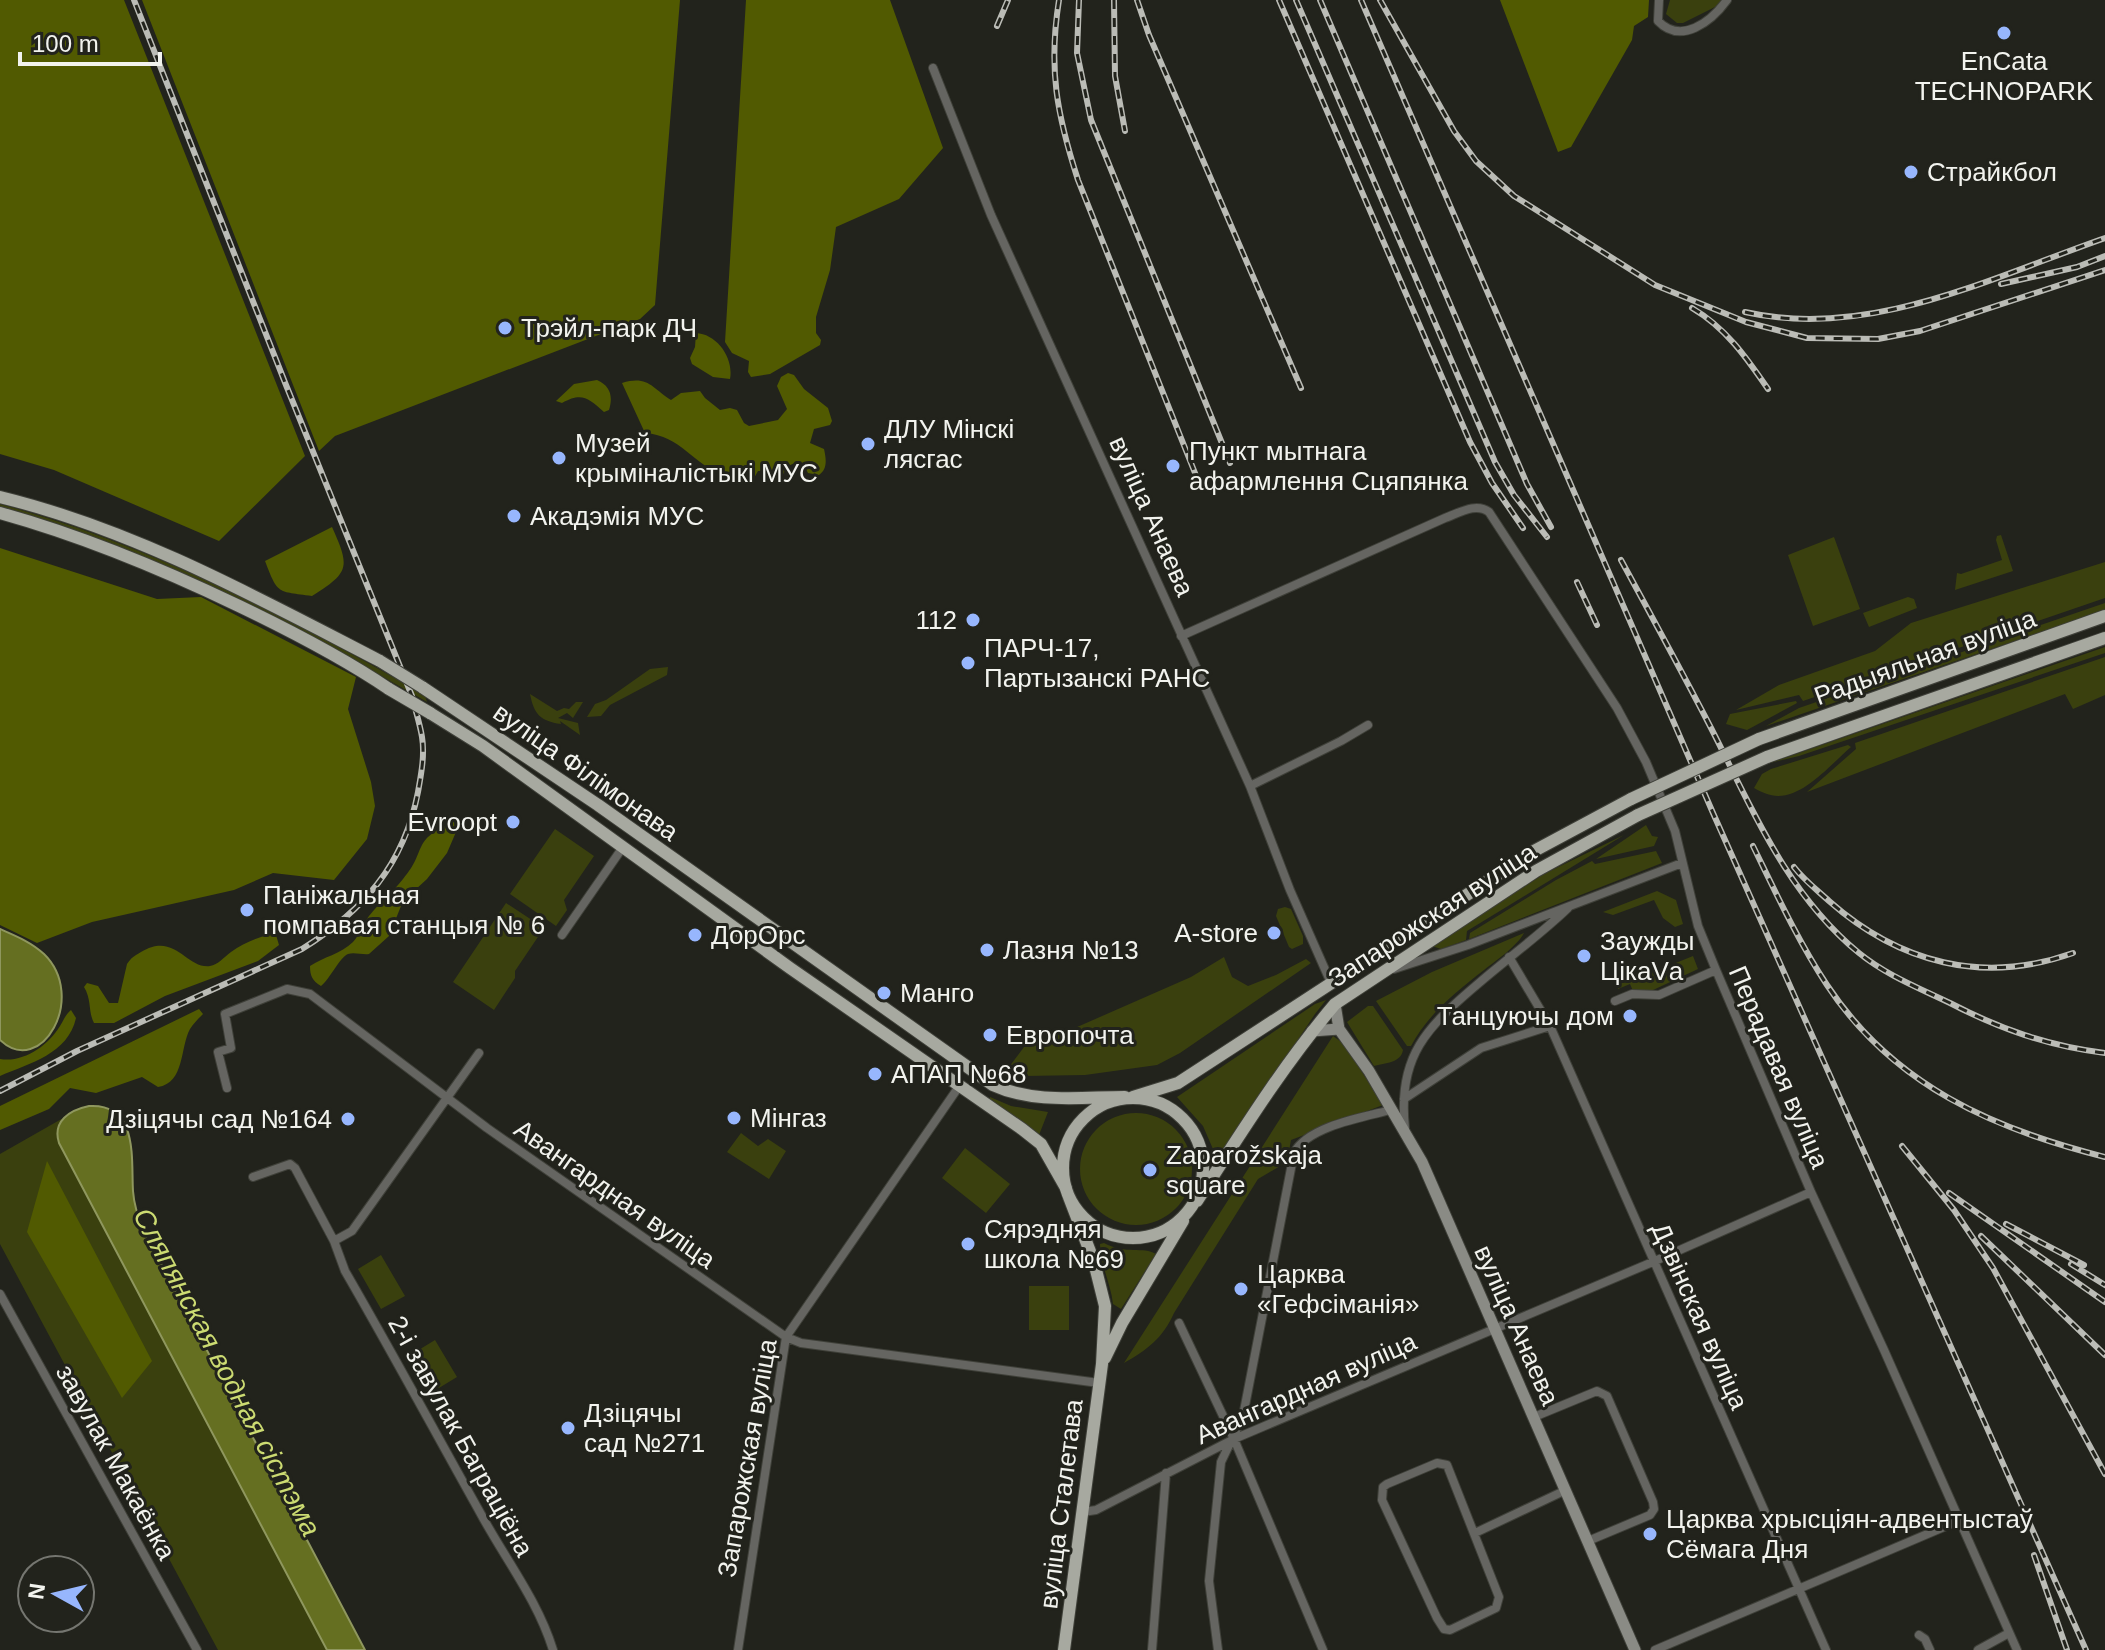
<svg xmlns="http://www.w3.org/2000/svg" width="2105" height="1650" font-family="Helvetica,sans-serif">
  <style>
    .green { fill: #3a400e }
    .forest { fill: #515a01 }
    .water { fill: #656f21; stroke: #8f975e; stroke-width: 2 }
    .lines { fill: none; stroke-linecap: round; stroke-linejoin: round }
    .street-casing { stroke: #3f4039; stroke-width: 10 }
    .secondary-casing { stroke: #3f4039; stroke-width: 13 }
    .primary-casing { stroke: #3f4039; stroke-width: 14 }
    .street { stroke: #656561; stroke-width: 8 }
    .secondary { stroke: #8a8b85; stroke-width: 11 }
    .primary { stroke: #a7a9a0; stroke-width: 12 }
    .rail-casing { stroke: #bbbcb6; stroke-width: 6 }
    .rail { stroke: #22231c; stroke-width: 3; stroke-dasharray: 9; stroke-linecap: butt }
    .primary-bridge-casing { stroke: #3f4039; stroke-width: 14; stroke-linecap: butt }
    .primary-bridge { stroke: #a7a9a0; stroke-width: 12 }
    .poi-dot { fill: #97b6fd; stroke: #22231c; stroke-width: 3 }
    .labels { text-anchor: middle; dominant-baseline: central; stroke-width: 6; stroke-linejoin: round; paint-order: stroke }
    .poi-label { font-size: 26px; fill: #f2f3ee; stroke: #22231c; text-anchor: start }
    .street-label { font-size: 26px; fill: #f2f3ee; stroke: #22231c }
    .water-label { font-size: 28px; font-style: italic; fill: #ccdb72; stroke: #22231c }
  </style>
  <rect width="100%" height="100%" fill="#22231c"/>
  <path class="green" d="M1670 0H1721L1717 6 1683 23H1677L1666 14Z
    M0 504C145 543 277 611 407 685L425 696 427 702C290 624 153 551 0 508Z
    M2001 535 2013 571 1955 590 1957 573 1961 574 2002 560 1996 540 1997 536Z
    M1834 537 1860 609 1813 626 1788 555Z
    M2105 562V598L1803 701 1799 695 1736 710 1779 685 1875 651 1911 623Z
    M1908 597 1914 599 1917 608 1869 627 1863 613Z
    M2105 603V610L1766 726 1799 708Z
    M2105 647V653L1799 756 1770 763Z
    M2105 657V695L2073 709 2065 694 1807 792 1856 749 1855 743Z
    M668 667 667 675 610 705 601 716 587 717 595 704 606 700 650 669Z
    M530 694 557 711 564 708 569 709 576 702H583L573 718 567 713 558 718 578 723 580 735 560 721 561 724C540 721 534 714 530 694Z
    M1796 701 1797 703 1747 730 1726 724 1730 714Z
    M1848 745 1851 747C1831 764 1805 796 1778 796 1770 796 1761 792 1754 788L1762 774 1771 769Z
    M1646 825 1652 836 1658 837 1654 846 1596 859Z
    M555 829 594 856 564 900 567 910 556 926 510 894Z
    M1624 835 1467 931 1466 940 1441 949 1432 946 1544 874Z
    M1656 851 1662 863 1469 939 1470 933 1556 880 1592 861 1595 864Z
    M1657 891 1676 900 1683 924 1675 927 1663 918 1654 900 1613 915 1603 912Z
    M506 903 544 928 515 971V978L494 1010 453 982Z
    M1285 907 1291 909 1303 936V944L1292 949 1289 947 1276 916 1278 909Z
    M1524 933C1517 946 1497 960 1484 970 1456 992 1428 1014 1411 1046H1407L1376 1001 1432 972Z
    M1693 956 1698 969 1651 991H1633L1630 984 1618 989 1617 984 1640 973 1646 975Z
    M1224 957 1232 977 1248 986 1276 975 1306 959 1311 963 1180 1053 1157 1065 1085 1075 1024 1076 1006 1071 1024 1047 1068 1031 1191 977Z
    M1326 1000 1315 1014 1219 1158 1216 1156 1203 1126 1177 1097 1315 1004Z
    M1368 1006H1373L1403 1050C1401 1063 1385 1063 1374 1066L1347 1022Z
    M1333 1036 1344 1044 1383 1105 1291 1140 1287 1162 1258 1179 1174 1313C1163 1338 1147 1350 1124 1363Z
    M990 1097 1011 1106 1048 1112 1039 1135 989 1100Z
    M1080 1169a56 56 0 1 1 112 0a56 56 0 1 1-112 0Z
    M65 1117C58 1123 56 1135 59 1143L327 1650H218L0 1244V1154Z
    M741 1133 758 1146 768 1139 786 1151 769 1179 727 1152Z
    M965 1148 1010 1184 986 1213 942 1178Z
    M1104 1243C1126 1255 1143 1246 1156 1254L1121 1309 1113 1304C1111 1284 1100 1264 1100 1244Z
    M381 1255 405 1296 381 1309 358 1269Z
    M1029 1286H1069V1330H1029Z
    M435 1340 457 1377 434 1391 412 1354Z"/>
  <path class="forest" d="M0 0H124L305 456 219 541 54 470 0 454Z
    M142 0H680L655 305 640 319 335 436 319 451Z
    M746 0H890L943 148 899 199 836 227 830 270 816 317V333L821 340 820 345 770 374 751 377 748 372 749 361 732 353 725 342Z
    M1500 0H1649L1648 17 1634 26 1632 40 1571 147 1558 152Z
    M696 333C717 334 734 358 730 379L713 377 692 364 690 358 695 347Z
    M788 373 794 375 804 389 828 408 832 421 830 425 814 429 810 443 824 449C826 458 828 469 819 475L808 473 805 467 797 462 788 466 782 476 766 478 765 471H758L754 478 746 482C739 474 733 479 723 475 691 463 682 436 645 433L622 383C648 375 652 388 671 400L681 393 700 391 705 398 720 410 730 408 737 410 744 423 749 426 778 420 787 409 777 386 781 377Z
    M597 380C611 386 613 397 609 410L604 412C588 398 582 392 562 403L556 401 574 384Z
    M332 527C350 567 350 572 312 596 277 591 278 595 265 561Z
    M0 548 157 599 201 597 356 677 348 709 371 782 375 806 367 839 334 880 273 873 234 890 92 922 37 943 0 925Z
    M454 822 456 832 447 853 427 879 403 901 389 936 369 954C363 955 354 952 348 954 340 957 330 979 321 986 312 981 310 975 310 966 323 957 341 954 353 942 359 936 363 923 369 916 379 903 393 892 403 879 428 850 410 840 454 822Z
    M271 934 276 935 279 945 258 961 165 996 114 1023H94C88 1012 92 1000 84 987L87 983 98 986 109 1003H118L127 964C131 958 134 956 141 952 175 931 186 969 210 966 218 965 224 957 231 952 243 943 257 938 271 934Z
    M199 1009 203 1014C199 1018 194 1023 190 1029 180 1047 185 1083 158 1087L142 1077 96 1093 70 1088 49 1109 0 1130V1106Z
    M71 1010 76 1018C68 1054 30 1063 0 1076V1059C23 1063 48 1046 60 1026 64 1020 65 1015 71 1010Z
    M47 1161 152 1361 122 1398 27 1232Z"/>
  <path class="water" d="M0 929C16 936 31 942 44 954 88 997 41 1079 0 1040Z
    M89 1106C139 1103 131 1160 133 1191 134 1205 138 1217 143 1229L365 1650H327L59 1143C52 1121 70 1110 89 1106Z"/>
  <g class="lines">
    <defs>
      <path id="street" d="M1659 0 1658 21C1681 45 1711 22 1727 0
        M933 68 991 215 1250 786 1290 890 1331 983
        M1181 636 1445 518C1459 513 1476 502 1489 512L1617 708 1646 762 1675 831 1698 926 1716 970 1811 1192 1884 1350 2017 1650
        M1250 786 1341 741 1368 725
        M562 935 623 847
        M1509 957 1550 1026 1826 1650
        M1394 969 1468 945 1682 863
        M1615 1001 1632 994 1659 995 1716 970
        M227 1088 218 1052 231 1048 225 1014 287 989 310 994 487 1128 786 1337 801 1343 1099 1383
        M1404 1099 1481 1048 1550 1026
        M1405 1128C1397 1056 1427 1027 1479 983 1508 958 1541 934 1568 908
        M253 1177 290 1164 295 1168 334 1241 345 1271C392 1352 436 1434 482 1516 506 1560 538 1601 553 1650
        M334 1241 352 1231 479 1053
        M0 1294 197 1650
        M1179 1323 1234 1439 1323 1650
        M1534 1417 1597 1391 1607 1396 1653 1502 1654 1509 1650 1515 1588 1541
        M1437 1463 1447 1465 1499 1597 1496 1608 1450 1630 1444 1629 1437 1618 1382 1500 1383 1487 1387 1484Z
        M1083 1512 1096 1510 1234 1439 1655 1261 1811 1192
        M1475 1533 1566 1490
        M1919 1635 1925 1639 1930 1650
        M738 1650 786 1337 960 1085
        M1152 1650 1166 1473
        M1218 1650 1209 1581 1221 1462 1243 1416 1294 1153C1308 1126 1364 1117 1391 1110
        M1655 1650 1958 1521
        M1978 1650 2009 1633"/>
      <path id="secondary" d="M1335 1004 1339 1029 1369 1071 1422 1162 1635 1650
        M1312 1031 1339 1029"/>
      <path id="primary" d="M0 497C135 530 258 598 380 661
        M0 513C83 536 162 569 239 606 291 631 342 657 389 689
        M422 687 598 805 993 1085C1034 1104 1082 1097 1125 1097
        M430 713 483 746 790 968 1022 1129 1041 1144 1066 1188
        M1759 739 2105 616
        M1767 757 2105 638
        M1133 1097 1178 1083 1534 851 1631 799
        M1063 1168a70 70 0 1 1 140 0a70 70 0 1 1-140 0Z
        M1197 1201C1241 1133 1283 1065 1335 1004L1536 871 1638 815
        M1105 1358 1122 1323 1183 1221
        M1064 1650 1102 1364 1105 1306 1094 1262 1069 1197"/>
    </defs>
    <use href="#street" class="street-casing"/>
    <use href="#secondary" class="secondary-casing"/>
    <use href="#primary" class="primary-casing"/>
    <use href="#street" class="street"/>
    <use href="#secondary" class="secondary"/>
    <use href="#primary" class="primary"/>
    <defs>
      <path id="rail" d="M1059 0C1048 69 1057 115 1078 180L1197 478
        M1079 0 1077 53 1091 120 1230 463
        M1114 0 1115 76 1125 131
        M1137 0 1149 35 1301 388
        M1279 0 1470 442 1492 483 1523 528
        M1296 0 1495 462 1514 495 1547 537
        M1320 0 1527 484 1551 527
        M1361 0 1713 813 2086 1650
        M1380 0 1454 131 1476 161 1514 196 1655 285 1746 322 1807 338 1878 339 1920 331 2105 270
        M997 26 1008 0
        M2001 284 2077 267 2105 256
        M1692 308C1726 328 1746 357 1768 389
        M1745 312C1869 340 1990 278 2105 238
        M1621 560C1651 615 1681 670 1710 726 1752 808 1786 893 1859 953 1886 975 1919 988 1950 1003 2000 1029 2048 1046 2105 1053
        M1577 582 1597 625
        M1753 846C1776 893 1798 941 1827 985 1893 1085 1993 1129 2105 1157
        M1794 867C1804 880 1817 890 1829 901 1899 963 1983 985 2073 953
        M0 1091 77 1051 302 949C363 911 404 865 418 792 421 775 425 755 422 737 420 724 415 709 412 696L286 385 134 0
        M1902 1146 1954 1210 1993 1268 2105 1474
        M1949 1193 2105 1302
        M2006 1224 2084 1265
        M1981 1236 2105 1355
        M2071 1264 2105 1285
        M2034 1555 2067 1650"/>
    </defs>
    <use href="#rail" class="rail-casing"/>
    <use href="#rail" class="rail"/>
    <defs>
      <path id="primary-bridge" d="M380 661 422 687
        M389 689 430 713
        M1631 799 1759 739
        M1638 815 1767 757"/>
    </defs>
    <use href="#primary-bridge" class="primary-bridge-casing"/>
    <use href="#primary-bridge" class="primary-bridge"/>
  </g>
  <g class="poi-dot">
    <circle cx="2004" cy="33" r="8"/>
    <circle cx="1911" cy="172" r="8"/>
    <circle cx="505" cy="328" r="8"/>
    <circle cx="868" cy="444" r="8"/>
    <circle cx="559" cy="458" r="8"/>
    <circle cx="1173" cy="466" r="8"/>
    <circle cx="514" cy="516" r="8"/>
    <circle cx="973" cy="620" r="8"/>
    <circle cx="968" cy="663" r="8"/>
    <circle cx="513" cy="822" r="8"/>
    <circle cx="247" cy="910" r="8"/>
    <circle cx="1274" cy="933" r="8"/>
    <circle cx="695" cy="935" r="8"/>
    <circle cx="987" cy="950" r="8"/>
    <circle cx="1584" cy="956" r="8"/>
    <circle cx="884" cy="993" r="8"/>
    <circle cx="1630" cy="1016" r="8"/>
    <circle cx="990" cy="1035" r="8"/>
    <circle cx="875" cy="1074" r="8"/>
    <circle cx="734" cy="1118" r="8"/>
    <circle cx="348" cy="1119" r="8"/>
    <circle cx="1150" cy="1170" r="8"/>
    <circle cx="968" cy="1244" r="8"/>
    <circle cx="1241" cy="1289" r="8"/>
    <circle cx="568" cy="1428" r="8"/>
    <circle cx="1650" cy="1534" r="8"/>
  </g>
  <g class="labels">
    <g class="poi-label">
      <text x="2004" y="61" text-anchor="middle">EnCata<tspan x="2004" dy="30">TECHNOPARK</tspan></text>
      <text x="1927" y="172">Страйкбол</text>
      <text x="521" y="328">Трэйл-парк ДЧ</text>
      <text x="884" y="429">ДЛУ Мінскі<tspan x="884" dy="30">лясгас</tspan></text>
      <text x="575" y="443">Музей<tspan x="575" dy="30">крыміналістыкі МУС</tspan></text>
      <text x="1189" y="451">Пункт мытнага<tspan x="1189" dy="30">афармлення Сцяпянка</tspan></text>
      <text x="530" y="516">Акадэмія МУС</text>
      <text x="957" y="620" text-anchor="end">112</text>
      <text x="984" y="648">ПАРЧ-17,<tspan x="984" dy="30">Партызанскі РАНС</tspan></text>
      <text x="497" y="822" text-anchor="end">Evroopt</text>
      <text x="263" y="895">Паніжальная<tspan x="263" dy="30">помпавая станцыя № 6</tspan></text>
      <text x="1258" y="933" text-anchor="end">А-store</text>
      <text x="711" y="935">ДорОрс</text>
      <text x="1600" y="941">Заужды<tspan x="1600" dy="30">ЦікаVа</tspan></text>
      <text x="1003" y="950">Лазня №13</text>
      <text x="900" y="993">Манго</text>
      <text x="1614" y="1016" text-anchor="end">Танцуючы дом</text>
      <text x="1006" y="1035">Европочта</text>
      <text x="891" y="1074">АПАП №68</text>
      <text x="750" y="1118">Мінгаз</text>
      <text x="332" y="1119" text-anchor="end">Дзіцячы сад №164</text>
      <text x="1166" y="1155">Zaparožskaja<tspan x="1166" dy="30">square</tspan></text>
      <text x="984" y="1229">Сярэдняя<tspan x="984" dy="30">школа №69</tspan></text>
      <text x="1257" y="1274">Царква<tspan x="1257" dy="30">«Гефсіманія»</tspan></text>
      <text x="584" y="1413">Дзіцячы<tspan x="584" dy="30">сад №271</tspan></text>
      <text x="1666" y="1519">Царква хрысціян-адвентыстаў<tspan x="1666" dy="30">Сёмага Дня</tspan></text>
    </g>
    <g class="street-label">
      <text transform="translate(1152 516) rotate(66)">вуліца Анаева</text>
      <text transform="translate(1925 657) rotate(-20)">Радыяльная вуліца</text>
      <text transform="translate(586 772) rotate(35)">вуліца Філімонава</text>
      <text transform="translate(1432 915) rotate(-33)">Запарожская вуліца</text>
      <text transform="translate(1779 1067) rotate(67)">Перадавая вуліца</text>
      <text transform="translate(615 1194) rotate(35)">Авангардная вуліца</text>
      <text transform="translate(1700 1316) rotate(66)">Дзвінская вуліца</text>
      <text transform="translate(1517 1325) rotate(66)">вуліца Анаева</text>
      <text transform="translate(1306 1388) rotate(-24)">Авангардная вуліца</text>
      <text transform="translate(461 1436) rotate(61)">2-і завулак Баграціёна</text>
      <text transform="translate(747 1458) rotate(-80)">Запарожская вуліца</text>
      <text transform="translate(116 1462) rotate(61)">завулак Макаёнка</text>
      <text transform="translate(1061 1504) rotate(-83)">вуліца Сталетава</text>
    </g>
    <g class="water-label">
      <text transform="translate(227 1372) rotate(62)">Сляпянская водная сістэма</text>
    </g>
  </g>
  <g transform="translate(56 1594) rotate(278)"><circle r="38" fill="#22231c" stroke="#757670" stroke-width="2"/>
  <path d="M0-6L14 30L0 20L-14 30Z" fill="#97b6fd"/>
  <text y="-12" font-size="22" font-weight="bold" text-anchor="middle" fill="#f2f3ee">N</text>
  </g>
  <path d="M20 52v12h140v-12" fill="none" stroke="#f2f3ee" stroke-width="4"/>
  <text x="32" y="52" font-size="24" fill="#f2f3ee" stroke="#22231c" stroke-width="6" paint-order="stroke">100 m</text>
</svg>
